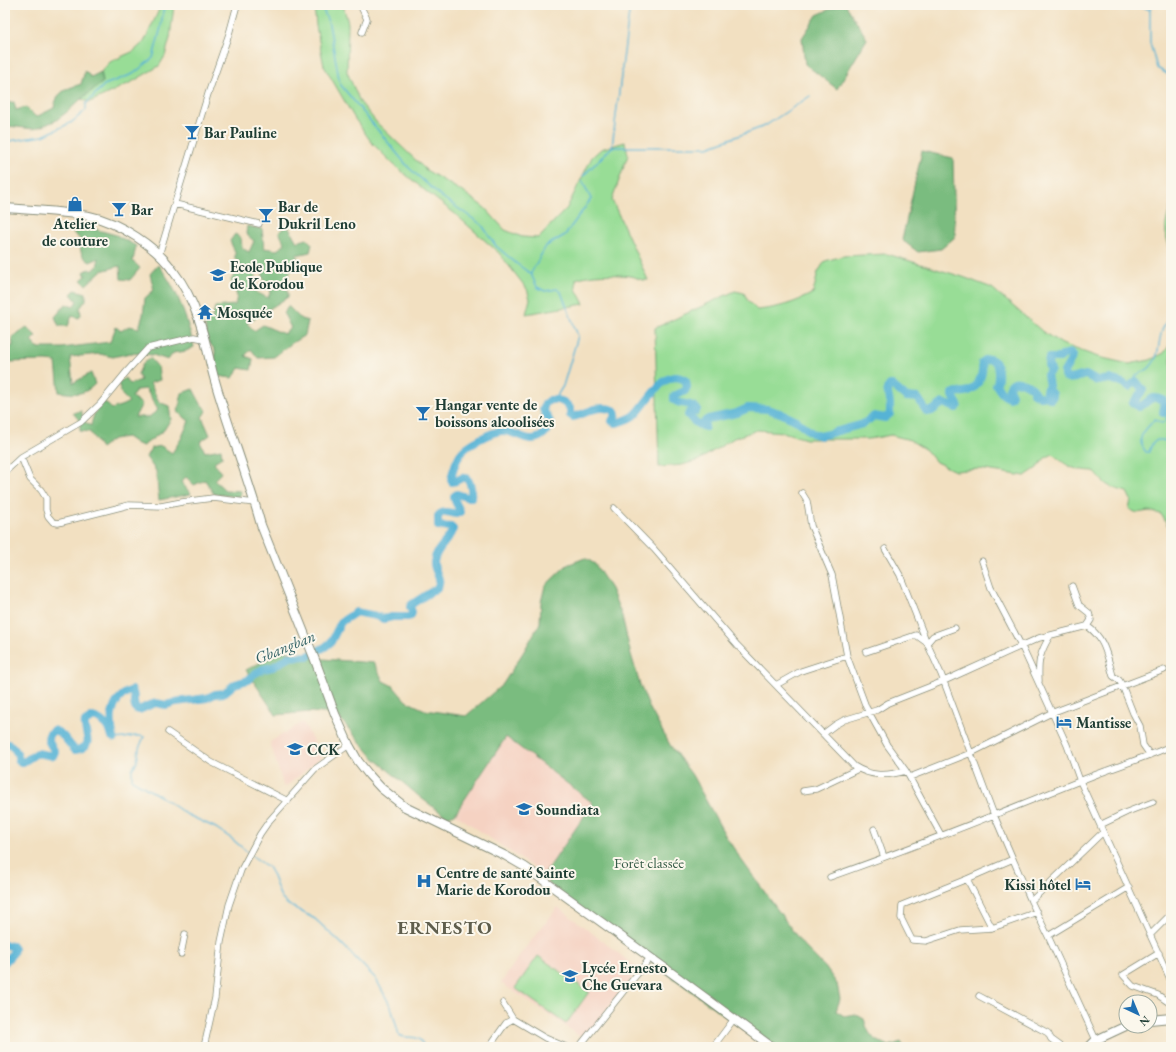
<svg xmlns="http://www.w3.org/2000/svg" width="1176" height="1052" font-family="'EB Garamond',serif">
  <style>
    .built { fill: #f5d2c2 }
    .green { fill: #98dd96; stroke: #5c8d65 }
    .forest { fill: #7abc7f; stroke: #4c7c5a; fill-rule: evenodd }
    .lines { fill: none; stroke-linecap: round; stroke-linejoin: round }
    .stream { stroke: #57b3d5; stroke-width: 1.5 }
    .river { stroke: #57b3d5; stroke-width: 8 }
    .minor-casing { stroke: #888e7a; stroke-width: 7 }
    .highway-casing { stroke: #888e7a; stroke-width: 10 }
    .minor { stroke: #fff; stroke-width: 5.5 }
    .highway { stroke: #fff; stroke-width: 8 }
    .labels { text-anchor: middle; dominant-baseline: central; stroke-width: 4; stroke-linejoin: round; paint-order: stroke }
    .poi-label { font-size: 15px; font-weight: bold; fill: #1f3d34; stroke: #fbf7ec; text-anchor: start }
    .park-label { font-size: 15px; fill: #375d48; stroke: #fbf7ec }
    .water-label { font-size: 16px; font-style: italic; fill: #306064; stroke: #fbf7ec }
    .district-label { font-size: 19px; font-weight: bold; letter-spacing: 1px; fill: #5f5e4d; stroke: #fbf7ec }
  </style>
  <rect width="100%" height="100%" fill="#fbf7ec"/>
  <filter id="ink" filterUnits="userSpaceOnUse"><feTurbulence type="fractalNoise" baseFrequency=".025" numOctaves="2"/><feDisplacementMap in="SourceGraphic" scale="8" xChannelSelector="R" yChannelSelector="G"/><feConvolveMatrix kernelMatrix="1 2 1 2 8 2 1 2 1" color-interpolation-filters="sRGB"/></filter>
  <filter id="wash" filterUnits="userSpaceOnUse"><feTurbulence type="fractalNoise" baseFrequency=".012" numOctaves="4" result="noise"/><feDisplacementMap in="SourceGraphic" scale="16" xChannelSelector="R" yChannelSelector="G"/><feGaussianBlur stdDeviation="0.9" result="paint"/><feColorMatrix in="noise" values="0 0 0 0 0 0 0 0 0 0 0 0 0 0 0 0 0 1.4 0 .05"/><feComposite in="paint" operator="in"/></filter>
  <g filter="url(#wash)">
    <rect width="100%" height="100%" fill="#f2e0c1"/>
    <path class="built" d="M303 722 322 757 284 788 270 742Z
      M506 737 593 803 544 875 455 814Z
      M558 907 639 969 584 1039 501 983 522 952Z"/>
    <path class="green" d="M160 5H174L170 38 165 56 159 66 132 82 90 102 81 99 103 82 101 72 110 62 134 51 144 42 158 12Z
      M314 5H343L348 23 347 72 360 102 377 123 426 170 466 194 485 208 505 230 522 237 538 238 567 208 592 157 601 149 625 142 628 155 612 200 648 280C639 281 638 277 630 276 613 274 592 273 576 279V289L584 304 526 314 530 299 527 289 499 253 454 213 423 189 393 164 372 143 355 119 324 66 316 26Z
      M1171 205V252C1164 232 1164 226 1171 205Z
      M887 254 963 277 992 288 1043 332 1062 344 1098 357 1129 364 1150 360 1164 353 1169 346 1171 334V525L1168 526 1161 514 1149 511 1137 513 1129 509 1131 500 1127 492C1108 487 1106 486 1094 471 1074 470 1069 468 1053 454L1045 458 1037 468 1025 476 979 469 955 471 936 462 926 450 910 440 891 435 869 439H806L783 432 757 430 734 438 699 460 682 465 659 467 655 328 735 291 744 293 748 301 757 310C778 308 795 303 813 293L818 272 825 261 843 256Z
      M538 956 589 992 566 1024 515 988Z"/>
    <path class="forest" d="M839 5H846L867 39 837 89 805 64 802 38 817 15Z
      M85 71 91 77 101 72 103 82 81 99 67 112 55 121 34 129 8 126 5 128V103L14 102 16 110 26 107 36 117 54 108C57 91 66 89 81 84Z
      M922 151 953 158 955 237 941 249 918 252 902 240Z
      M76 224 116 235 136 246 133 261 140 268 130 280 121 279 120 266 101 271 86 285 81 280 86 276 84 272 89 269 92 271 97 267 99 258 90 262C80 256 80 250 80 239L71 231Z
      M287 225 297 242 307 239 312 244 310 252 296 255 303 267 291 270 285 284 288 293V297L247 323 254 331 263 325 284 334 291 328 284 314 288 306 301 319 308 321 305 335 292 343 274 357 258 358 251 349 245 356 253 359 251 370 239 368 233 378 216 376 215 350 207 340 205 324 212 319 215 307 235 305 237 296 231 280 241 265 235 259V252L230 241 235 234 241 238 242 248 249 252 254 241 246 234 247 226 262 229 264 248 277 250 285 244 279 232ZM262 271 266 287 271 290 268 298 256 292 255 274Z
      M158 265C178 289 186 317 194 347L186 351 173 353 168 360 153 355 130 353 113 357 100 354 70 357 73 383 91 373 95 384C83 396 75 394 59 392L56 362 46 361 5 362V348L13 346 12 337 27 327 36 336 31 341 37 348H62L110 342 116 327 121 331 129 326 139 328 143 315 145 298 154 290 150 274Z
      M75 290 86 293V300L80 308 81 315 79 318 72 316 68 326H59L55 317 66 304 73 307 77 301 71 294Z
      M150 358 158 367 160 380 150 383 159 402 169 406 171 419 164 430 143 446 137 444 127 437 113 439 101 448 90 432 80 431V421L73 413 81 411 85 422 91 426C93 416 96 406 105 402L112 409 123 405 129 402 122 395 118 383 125 378 130 384 141 380 138 374 143 363ZM146 389 158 410 149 417H135L142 404 132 397 136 390Z
      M193 389 201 404 207 410 202 417 210 435 200 442 205 452 221 449 222 457 214 462 221 473 214 480 225 490 241 491 240 497 214 494 205 480 194 485 186 477 181 482 191 494 159 500 156 471 146 457 151 448 161 446 172 453 181 439 189 421 178 412 182 393Z
      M585 558 595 564 611 589 622 616 630 651 640 685 649 707 670 745 692 775 725 835 740 858 803 945 825 967 837 984 840 999 836 1011 844 1016 855 1014 864 1019C869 1036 872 1039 889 1046L901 1042 904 1047H767L553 889 544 875 593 803 506 737 455 814 447 817 421 798 373 757 336 714 310 712 276 715 246 670 283 651 323 659 374 663 383 681 393 686 406 701 425 710 466 716 503 684 524 651 540 623 541 602 545 586 567 565Z"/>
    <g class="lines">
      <path class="stream" d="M321 5 329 24 340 84 409 168 442 197 482 225 496 246 517 264 531 274 537 287 545 291 557 289 561 292 578 336 563 386 555 399
        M1140 5 1150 10
        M1152 5 1150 10V43L1157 68 1171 76
        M5 140 9 141 43 136 72 122 86 110V104L104 85 133 74 153 58 161 27 164 5
        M612 147H708L765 126 810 96
        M583 176 612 147 630 5
        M531 273 546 246 565 235 591 199 582 180
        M1134 382 1136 375C1140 373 1147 371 1150 367 1164 353 1154 331 1171 318
        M1163 414 1167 416 1166 420 1162 423 1155 419C1145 431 1134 437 1146 452H1149L1152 444 1157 440H1163L1171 444
        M114 738C124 741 134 733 144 737L139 748 137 762 132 769V780L160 796 186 814 216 828 232 839 251 855 268 867 272 874 281 898 287 904 315 919 340 942 376 979 391 1007 399 1035C409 1041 418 1031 424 1047"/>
      <path class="river" d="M5 743C14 745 18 753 19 761L22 763 37 753 53 756 55 752C51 743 42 739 54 730 64 733 68 744 75 750 98 747 82 731 85 722L93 717C104 720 108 727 112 737L114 738C113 734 112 730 112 726 110 710 117 695 132 690 136 697 132 703 136 709L139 710 150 705 156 703 166 705 176 702 207 698 215 694 224 693 235 684 248 680 254 674 263 669 273 667 289 657 308 656 317 651 325 647 331 642 341 622 356 612 376 616 384 619 392 617H407L411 616 412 612 410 607 412 604 437 588C444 579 433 571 434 562 435 549 449 541 453 529L451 527 438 526V516C443 510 449 512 456 514L460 512C459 506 454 503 454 496L457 494 466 497H471C472 491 471 476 462 478 458 479 457 482 452 482L451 480C452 473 457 457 462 452 468 444 493 431 502 431 516 430 530 448 545 433 548 430 551 426 550 422 549 418 544 413 543 409L545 404 550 400C559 399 564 401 570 408V415L573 417C588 413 597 404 614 410L616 414 612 421 616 423C623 421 631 419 636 414 648 403 665 365 686 381L687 387 685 391 674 396V400C681 406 689 401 697 409L695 412 690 411 688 415C692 420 699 426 705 427V421L708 419 737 413 748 408 767 409 780 413 797 421 812 433 820 436 863 424 874 416 885 418 890 414V403L887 389 890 385H892L906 397 918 398 927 412 932 411 943 403 956 408 958 405 952 394C957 391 960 393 965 392 978 390 984 374 982 363L985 360 990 359C990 359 995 362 995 362 999 367 999 380 996 385 1000 390 1003 397 1010 398L1012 395 1009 388C1010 386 1011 383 1014 382 1019 380 1031 386 1034 390L1033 393 1041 397 1047 396 1051 399 1053 396V394L1050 392H1046C1045 389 1047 388 1049 386L1047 375 1051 370 1048 365 1049 358H1060L1063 355 1071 353 1073 356 1064 372V376C1070 382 1078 376 1086 375L1097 381 1110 379 1123 383 1129 387 1136 381 1143 390 1133 403 1139 407C1150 402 1149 394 1163 400L1164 406 1163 413
        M5 945 12 946 14 949 13 953 5 962"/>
    </g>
  </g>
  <g filter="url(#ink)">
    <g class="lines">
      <defs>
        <path id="minor" d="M360 5 367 19 362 32
          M175 204 259 224
          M159 255 208 94 229 34 237 5
          M21 457 30 479 41 490 46 498V510L48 516 53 522 58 523 129 505 161 506 182 502 213 498 255 503
          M5 472 21 457 81 422 100 404 128 370 148 348 194 337 204 339
          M802 493 807 501 811 526 832 575 847 656 866 707 887 745 906 771 941 835
          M614 508 654 549 737 645 854 766C871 777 887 776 906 771
          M885 549 900 575 927 643 941 674 994 815 1031 901 1048 936 1096 1040
          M982 561 991 588 1022 647 1067 745 1080 781 1171 981
          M1087 626C1105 638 1107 656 1113 676L1119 680 1122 685 1133 713 1140 726 1143 745 1150 755
          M866 652 916 635 927 643 933 636 955 628
          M1039 681C1038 662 1039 654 1050 636
          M776 685 801 671 847 656
          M168 732 211 762 288 801
          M823 734 835 725 844 720 877 710 888 703 944 681 1039 638 1087 626 1091 620 1089 613 1079 605 1072 586
          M910 777 971 753 1051 713 1164 670
          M803 791 816 789 858 769
          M1100 825 1127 812 1153 802
          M874 829 884 857
          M1013 859 967 879 902 905 901 918 912 940 926 941 960 930 992 928 1037 912
          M830 877C913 848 995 815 1077 782 1108 769 1140 760 1171 746
          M967 879 992 928
          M1031 901 1103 832
          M1150 935 1171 914
          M1048 936 1129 887
          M1159 953 1123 975 1133 986 1158 995 1171 1004
          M181 954 185 934
          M979 996 1048 1033 1051 1039 1062 1047
          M503 1003 513 1019 545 1038 566 1047
          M8 1046 17 1047
          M204 1047 215 998 221 942 229 905 241 870 260 834 269 821 315 769 349 745
          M489 1047 506 1023 513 1019
          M579 1047 650 958
          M713 1047 734 1019"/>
        <path id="highway" d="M5 208C33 210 62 211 89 216 119 222 157 247 174 272 185 286 193 303 199 320 206 340 209 361 215 381 229 430 248 477 261 525L315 660 335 714 349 745 358 761 369 775 381 788 405 807 506 856 525 867 680 979 772 1047
          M1150 1020 1171 1018
          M1089 1047 1096 1040 1126 1026"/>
      </defs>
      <use href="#minor" class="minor-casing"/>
      <use href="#highway" class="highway-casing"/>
      <use href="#minor" class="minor"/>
      <use href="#highway" class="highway"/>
    </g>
  </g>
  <defs>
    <symbol id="bar-bare" viewBox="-9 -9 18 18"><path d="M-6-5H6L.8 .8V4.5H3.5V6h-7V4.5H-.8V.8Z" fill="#1f6fb2" stroke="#fbf7ec" stroke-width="2.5" paint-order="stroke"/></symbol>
    <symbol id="shop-bare" viewBox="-9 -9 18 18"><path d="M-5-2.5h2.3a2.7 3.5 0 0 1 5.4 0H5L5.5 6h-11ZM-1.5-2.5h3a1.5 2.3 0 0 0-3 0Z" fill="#1f6fb2" stroke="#fbf7ec" stroke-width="2.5" paint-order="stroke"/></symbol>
    <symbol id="school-bare" viewBox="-9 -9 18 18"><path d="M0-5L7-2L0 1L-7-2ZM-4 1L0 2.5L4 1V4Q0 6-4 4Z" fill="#1f6fb2" stroke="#fbf7ec" stroke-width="2.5" paint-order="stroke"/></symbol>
    <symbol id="temple-bare" viewBox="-9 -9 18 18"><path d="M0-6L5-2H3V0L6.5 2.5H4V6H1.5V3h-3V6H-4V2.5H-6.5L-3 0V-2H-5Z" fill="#1f6fb2" stroke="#fbf7ec" stroke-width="2.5" paint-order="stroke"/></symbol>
    <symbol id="hotel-bare" viewBox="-9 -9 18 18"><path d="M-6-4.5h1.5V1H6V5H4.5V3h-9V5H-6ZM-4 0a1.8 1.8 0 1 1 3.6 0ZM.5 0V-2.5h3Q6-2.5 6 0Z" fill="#1f6fb2" stroke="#fbf7ec" stroke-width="2.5" paint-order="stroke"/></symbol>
    <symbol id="hospital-bare" viewBox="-9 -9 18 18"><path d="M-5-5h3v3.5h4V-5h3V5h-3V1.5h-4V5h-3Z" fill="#1f6fb2" stroke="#fbf7ec" stroke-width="2.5" paint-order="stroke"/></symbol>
  </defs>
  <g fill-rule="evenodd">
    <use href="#bar-bare" x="181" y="121" width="22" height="22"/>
    <use href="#shop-bare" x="64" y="193" width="22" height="22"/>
    <use href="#bar-bare" x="108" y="198" width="22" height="22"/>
    <use href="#bar-bare" x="255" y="204" width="22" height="22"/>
    <use href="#school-bare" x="207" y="264" width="22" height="22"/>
    <use href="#temple-bare" x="194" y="301" width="22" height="22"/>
    <use href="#bar-bare" x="412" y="402" width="22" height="22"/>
    <use href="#hotel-bare" x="1053" y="711" width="22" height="22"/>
    <use href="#school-bare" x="284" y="738" width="22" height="22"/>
    <use href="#school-bare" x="513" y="798" width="22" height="22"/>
    <use href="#hospital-bare" x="413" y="870" width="22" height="22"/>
    <use href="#hotel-bare" x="1072" y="873" width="22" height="22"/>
    <use href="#school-bare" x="559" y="965" width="22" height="22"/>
  </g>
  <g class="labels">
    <g class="poi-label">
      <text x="204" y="132">Bar Pauline</text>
      <text x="278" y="206">Bar de<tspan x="278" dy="17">Dukril Leno</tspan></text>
      <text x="131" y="209">Bar</text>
      <text x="75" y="223" text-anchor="middle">Atelier<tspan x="75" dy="17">de couture</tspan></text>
      <text x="230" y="266">Ecole Publique<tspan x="230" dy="17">de Korodou</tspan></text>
      <text x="217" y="312">Mosquée</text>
      <text x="435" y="404">Hangar vente de<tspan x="435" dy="17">boissons alcoolisées</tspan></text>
      <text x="1076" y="722">Mantisse</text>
      <text x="307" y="749">CCK</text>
      <text x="536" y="809">Soundiata</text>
      <text x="436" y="872">Centre de santé Sainte<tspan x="436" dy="17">Marie de Korodou</tspan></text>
      <text x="1071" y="884" text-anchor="end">Kissi hôtel</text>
      <text x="582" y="967">Lycée Ernesto<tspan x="582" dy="17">Che Guevara</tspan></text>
    </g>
    <g class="park-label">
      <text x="649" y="862">Forêt classée</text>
    </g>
    <g class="water-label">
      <text transform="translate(285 647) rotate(-22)">Gbangban</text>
    </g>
    <g class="district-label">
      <text x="445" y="927">ERNESTO</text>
    </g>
  </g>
  <rect width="1176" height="1052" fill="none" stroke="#fbf7ec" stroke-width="20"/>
  <g transform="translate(1138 1014) rotate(136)"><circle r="19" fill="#fbf7ec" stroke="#a3ada2"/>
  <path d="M0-3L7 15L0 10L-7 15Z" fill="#1f6fb2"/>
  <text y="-6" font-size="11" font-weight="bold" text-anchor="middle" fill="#1f3d34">N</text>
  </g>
</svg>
